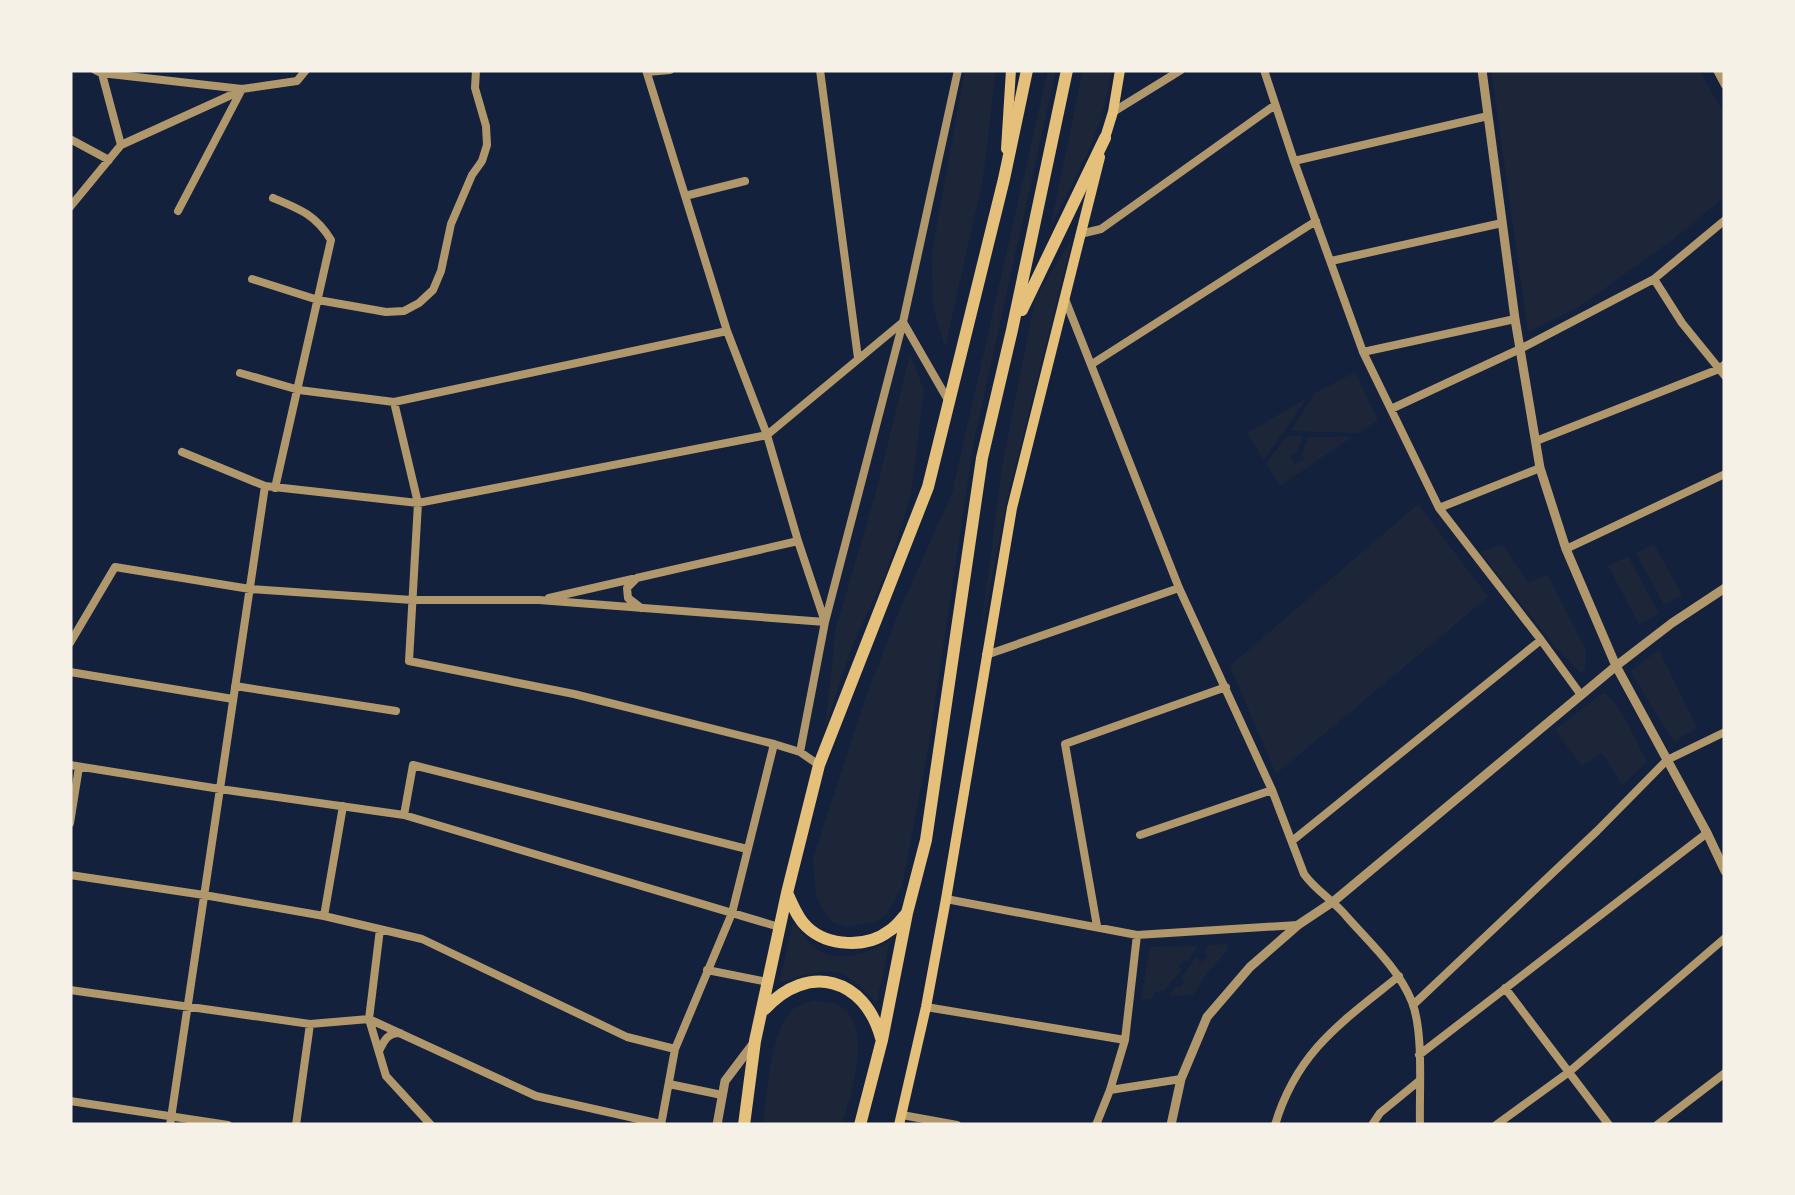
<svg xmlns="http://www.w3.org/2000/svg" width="1795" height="1195" font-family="Jost,sans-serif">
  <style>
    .green { fill: #1d2539 }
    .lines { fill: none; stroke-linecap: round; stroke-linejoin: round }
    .minor { stroke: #b1986c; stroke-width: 8 }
    .tertiary { stroke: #b1986c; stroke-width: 9 }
    .secondary { stroke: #e5c07b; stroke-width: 10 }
    .trunk { stroke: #e5c07b; stroke-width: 12 }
  </style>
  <rect width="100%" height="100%" fill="#14213d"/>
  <path class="green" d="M965 70H996L983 178 945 348 933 307 932 252Z
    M1048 70H1056L974 441 927 755 902 886 888 913 876 922 845 927 831 921 822 909 816 894 813 859 864 702 900 609 952 493Z
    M1083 70H1113L1101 119 1089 150 1050 228Z
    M1491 70H1699L1725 115V196L1675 238 1580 306 1528 332Z
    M1073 237 1007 500 980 638 1002 467 1035 299Z
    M910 354 924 390 911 495 885 576 853 644 825 728 836 628 875 495Z
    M1355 372 1378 420 1359 433 1291 431 1315 393Z
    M1307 398 1264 460 1247 433Z
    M1287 436H1302L1298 451 1291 456 1292 461 1296 464 1304 459 1302 454 1308 437H1352L1280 486 1266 463Z
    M1418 504 1488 597 1276 774 1230 666Z
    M1654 544 1682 595 1664 605 1636 553Z
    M1503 545 1528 583 1548 575 1586 650 1585 669 1581 673 1555 647 1480 552Z
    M1628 556 1659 614 1639 624 1608 566Z
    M1659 650 1697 728 1674 742 1630 671Z
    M1605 693C1624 711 1635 739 1647 762L1622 785 1602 753 1582 766 1555 730 1600 695Z
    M793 922C799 930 806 940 814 947 838 966 867 953 890 941L876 1004C844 961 825 968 779 983Z
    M1226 944 1228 950 1208 972 1193 995 1171 996V991L1176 986 1179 988 1184 983 1182 977 1196 957 1202 962 1207 956 1204 951 1210 945Z
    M1198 946 1187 962 1184 960 1179 966 1182 969 1165 990 1155 992 1151 999H1141L1150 947Z
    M814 1000C820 1002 832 1002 838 1005 876 1025 850 1094 842 1125H763C767 1095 770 1032 792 1010 798 1005 807 1003 814 1000Z"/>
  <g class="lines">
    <path class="minor" d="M95 70 101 73 242 89 297 81 306 70
      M646 70 727 331 767 435 798 541 825 622 800 752 819 765
      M820 70 858 358
      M1264 70 1294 161 1363 352 1439 508 1541 640 1581 695
      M1717 70 1725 85
      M647 72 670 70
      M1113 112 1181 70
      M70 139 109 160
      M121 145 240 91
      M1294 161 1488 116
      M685 196 745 181
      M273 198C300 209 316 215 331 240L275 488
      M70 207 121 145 101 70
      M178 211 242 89
      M1080 234 1101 229 1275 105
      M1331 261 1502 223
      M252 279 318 300 386 312 404 311 419 303 433 290 441 271 451 224 472 175 482 161 487 145 486 126 475 88 476 70
      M1654 279 1682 323 1725 376
      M1065 299 1179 588 1272 790 1304 874C1315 890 1334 901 1347 917 1370 943 1399 969 1412 1002 1424 1033 1419 1091 1420 1125
      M903 322 948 400
      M1363 352 1515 319
      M1092 364 1316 221
      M240 373 299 390 394 402 727 331
      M394 402 418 503 409 661 574 694 774 744
      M1391 409 1520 349 1654 279 1725 220
      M1536 441 1719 369 1725 364
      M182 452 265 486 418 503 767 435 903 322
      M1439 508 1540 468
      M1566 549 1725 474
      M637 578 627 588 628 598 641 608
      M549 598 798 541
      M70 643 115 567 250 589 412 600H539L825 622 903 322 958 70
      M986 655 1179 588
      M70 672 233 699
      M235 686 396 711
      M70 765 220 789 404 815 779 927
      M404 815 413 765 747 849
      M70 823 79 767
      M1140 835 1272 790
      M1292 841 1541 640
      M70 875 204 895 324 916 422 939 627 1037 675 1049
      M946 899 1137 935 1298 925
      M324 916 343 806
      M1097 926 1065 744 1226 687
      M380 929 369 1019 386 1076 431 1125
      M707 970 768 982
      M1505 988 1609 1125
      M70 990 310 1024 369 1019 536 1096 661 1124
      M1413 1005 1597 831 1667 760 1725 732
      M926 1007 1125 1040
      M379 1051C384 1041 387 1033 400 1033
      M1419 1055 1707 833
      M669 1084 722 1095
      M1110 1090 1181 1079
      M70 1101 228 1125
      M902 1115 957 1125
      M170 1125 265 486
      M296 1125 310 1024
      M661 1125 675 1049 732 913 774 744 800 752
      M1096 1125 1110 1090 1125 1040 1137 935
      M1275 1125C1297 1051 1342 1022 1399 976
      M1372 1125 1380 1113 1419 1081
      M1496 1125 1569 1072 1725 938
      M1657 1125 1725 1073"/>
    <path class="tertiary" d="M1482 70 1515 319 1540 468 1566 549 1616 666 1707 833 1725 871
      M717 1125 725 1081 753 1044
      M1171 1125 1181 1079 1207 1017 1250 967 1298 925 1334 901 1616 666 1672 623 1725 588"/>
    <path class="secondary" d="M1104 141 1113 112 1120 70
      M1006 149 1011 70
      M899 1125 926 1007 946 899 1012 508 1100 157"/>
    <path class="trunk" d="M1022 310 1105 138
      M787 893C793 905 797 918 807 927 828 947 867 948 889 931 896 927 901 920 906 914
      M765 1009C808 962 865 978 881 1038
      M744 1125 755 1041 787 893 819 765 928 487 1004 179 1027 70
      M860 1125 882 1040 907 913 926 840 982 458 1012 330 1067 70"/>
  </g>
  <rect width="1795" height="1195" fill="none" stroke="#f6f1e7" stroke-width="145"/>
</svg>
